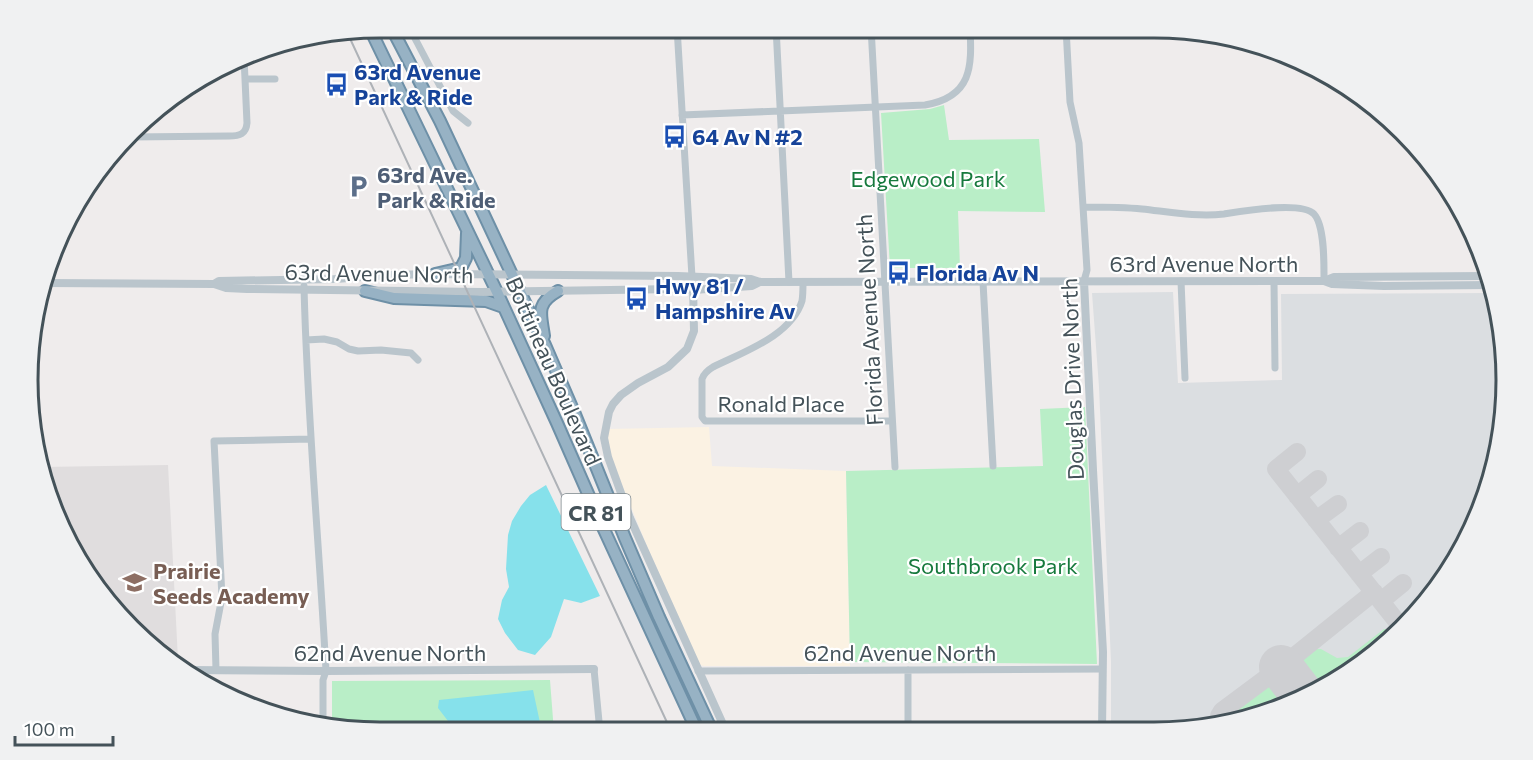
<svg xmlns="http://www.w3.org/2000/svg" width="1533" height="760" font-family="Commissioner,sans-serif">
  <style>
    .commercial { fill: #fbf2e3 }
    .education { fill: #e0ddde }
    .airport { fill: #dbdee1 }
    .green { fill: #b9eec7 }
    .water { fill: #86e1eb }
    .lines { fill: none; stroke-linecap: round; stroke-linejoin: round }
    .taxiway { stroke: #cecfd2; stroke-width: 18 }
    .runway { stroke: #cecfd2; stroke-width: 44 }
    .trunk-casing { stroke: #6e90a7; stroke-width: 14 }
    .minor { stroke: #bac5cc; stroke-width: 7 }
    .tertiary { stroke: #bac5cc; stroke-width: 8 }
    .trunk { stroke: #97b2c4; stroke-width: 10 }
    .rail { stroke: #aeb2b7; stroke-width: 2 }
    .labels { text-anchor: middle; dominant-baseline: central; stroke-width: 4.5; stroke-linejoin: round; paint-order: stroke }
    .shield { fill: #fff; stroke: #7c868b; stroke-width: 1.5 }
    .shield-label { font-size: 21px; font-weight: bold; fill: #445259 }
    .transit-label { font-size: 22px; font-weight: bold; fill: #164399; stroke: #fff; text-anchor: start }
    .service-label { font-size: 22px; font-weight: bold; fill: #4e5e75; stroke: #fff; text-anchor: start }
    .park-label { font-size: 22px; fill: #16793d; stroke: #fff }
    .street-label { font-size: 22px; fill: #445259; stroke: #fff }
    .education-label { font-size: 22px; font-weight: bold; fill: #785e54; stroke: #fff; text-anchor: start }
    .rim { fill: none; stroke: #445259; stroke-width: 3 }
  </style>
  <rect width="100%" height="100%" fill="#efecec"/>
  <path class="commercial" d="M709 427 712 466 846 471 850 666H704L700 665 647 546 611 458 607 429Z"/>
  <path class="education" d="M168 465 178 660H173L131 630 64 536 42 467Z"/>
  <path class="airport" d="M1173 292 1178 383 1282 380 1281 294 1491 293 1505 403 1470 536 1419 612 1368 660 1288 706 1199 730H1111V662L1099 387 1092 293Z"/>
  <path class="green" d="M944 105 949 140 1039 139 1045 212 958 211 960 268H890L881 113 930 109Z
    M1085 407 1097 664 850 662 846 471 1043 466 1040 409Z
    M1384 629 1395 631 1397 633 1368 660 1315 690 1300 671 1299 660 1313 649H1321L1337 658 1348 657Z
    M550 680 554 732H357L332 726V681Z
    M1274 685 1279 686 1293 703 1288 706 1228 722C1230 708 1260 686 1274 685Z
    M911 727H1096V730L911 731Z"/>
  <path class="water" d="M546 485 600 596 581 603 564 599 551 637 535 655 518 650 505 633 498 619 502 600 509 587 506 569 508 535 512 521 521 506 530 495Z
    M533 690 542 732H459L448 721 438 708 439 700Z"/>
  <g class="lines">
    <path class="taxiway" d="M1297 452 1276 469 1402 628
      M1297 496 1318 479
      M1316 520 1338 504
      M1338 548 1360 531
      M1359 574 1381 557
      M1381 601 1403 583
      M1219 725V716L1222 711 1281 667 1374 592"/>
    <path class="runway" d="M1281 667 1304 697"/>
    <defs>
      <path id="trunk" d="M391 27 440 121 545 345 574 412 625 538 659 617 712 731
        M370 29 497 292 557 423 600 521 697 731
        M435 274 461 268 466 258 467 233
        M365 291 394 298 486 301 503 307
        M544 336C541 314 535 304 558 291"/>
    </defs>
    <use href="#trunk" class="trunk-casing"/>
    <path class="minor" d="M409 27 453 111 468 123
      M677 27 692 277
      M776 27 789 282
      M871 27 895 467
      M1066 28 1070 102 1079 143 1087 270 1084 281
      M244 58 245 79H275
      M682 115 925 105C972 97 972 67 970 28
      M131 137 229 136C240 136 246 134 247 123L245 79
      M1083 207C1103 207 1123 207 1142 209 1170 212 1197 217 1224 214 1243 211 1301 201 1314 214 1325 226 1324 265 1324 281
      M1181 281 1185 378
      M1274 281 1275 368
      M803 282C803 288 803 295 802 301 791 336 743 352 713 367 708 370 704 373 702 379V417L705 421H892
      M983 282 993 466
      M304 286C307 414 319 542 326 671L323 680V723
      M306 340 324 339 337 342 349 349 358 351 381 350 411 353 418 360
      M594 669 600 732
      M216 670 215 634 222 597 214 441 311 439
      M698 671 1102 669
      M908 731V670"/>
    <path class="tertiary" d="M1084 281 1093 470 1103 652 1102 730
      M1324 281 1332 284 1384 286 1490 285
      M46 283 214 284 219 281 335 279 389 275 435 274 678 276 751 279 760 282 1324 281 1334 277 1488 276
      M214 284 226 288 247 289 482 292 678 289 693 290 752 286 760 282
      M693 285 694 331 687 349 668 367 638 383 621 395 613 404 609 412 604 438 608 457 630 518 726 731
      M186 670 326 671 594 669"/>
    <use href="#trunk" class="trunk"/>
    <path class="rail" d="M347 32 671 731"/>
  </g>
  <defs>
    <symbol id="bus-bare" viewBox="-9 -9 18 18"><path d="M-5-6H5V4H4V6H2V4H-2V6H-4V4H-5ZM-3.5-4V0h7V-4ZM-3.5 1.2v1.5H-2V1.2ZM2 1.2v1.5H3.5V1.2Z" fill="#1a4fb4" stroke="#fff" stroke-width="2.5" paint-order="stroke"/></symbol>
    <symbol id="parking-bare" viewBox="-9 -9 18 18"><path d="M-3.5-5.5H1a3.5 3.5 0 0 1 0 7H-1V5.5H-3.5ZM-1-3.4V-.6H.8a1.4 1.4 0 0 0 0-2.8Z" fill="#5c6f8a" stroke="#fff" stroke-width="2.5" paint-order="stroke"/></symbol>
    <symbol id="school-bare" viewBox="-9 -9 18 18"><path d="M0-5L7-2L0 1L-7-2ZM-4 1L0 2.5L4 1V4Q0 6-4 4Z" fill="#8d6e63" stroke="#fff" stroke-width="2.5" paint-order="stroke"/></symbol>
  </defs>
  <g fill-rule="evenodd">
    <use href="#bus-bare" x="320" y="68" width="33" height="33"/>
    <use href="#bus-bare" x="658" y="120" width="33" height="33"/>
    <use href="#parking-bare" x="342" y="170" width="33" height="33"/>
    <use href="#bus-bare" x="882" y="256" width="33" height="33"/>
    <use href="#bus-bare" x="620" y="282" width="33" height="33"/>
    <use href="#school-bare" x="118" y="566" width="33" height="33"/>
  </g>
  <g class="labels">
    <rect class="shield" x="561.5" y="494" width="69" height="36" rx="4.5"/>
    <g class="shield-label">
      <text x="596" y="512">CR 81</text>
    </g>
    <g class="transit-label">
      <text x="354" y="71">63rd Avenue<tspan x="354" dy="25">Park &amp; Ride</tspan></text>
      <text x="692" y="136">64 Av N #2</text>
      <text x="916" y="272">Florida Av N</text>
      <text x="655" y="285">Hwy 81 /<tspan x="655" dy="25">Hampshire Av</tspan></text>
    </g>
    <g class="service-label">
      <text x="377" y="174">63rd Ave.<tspan x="377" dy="25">Park &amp; Ride</tspan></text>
    </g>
    <g class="park-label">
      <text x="928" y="178">Edgewood Park</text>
      <text x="993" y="565">Southbrook Park</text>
    </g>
    <g class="street-label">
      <text x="1204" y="263">63rd Avenue North</text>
      <text transform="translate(379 273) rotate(1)">63rd Avenue North</text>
      <text transform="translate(869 320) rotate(-93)">Florida Avenue North</text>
      <text transform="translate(554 371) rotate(66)">Bottineau Boulevard</text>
      <text transform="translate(1072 379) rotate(-92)">Douglas Drive North</text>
      <text x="781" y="403">Ronald Place</text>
      <text x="390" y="652">62nd Avenue North</text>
      <text x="900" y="652">62nd Avenue North</text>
    </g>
    <g class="education-label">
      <text x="153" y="570">Prairie<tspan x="153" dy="25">Seeds Academy</tspan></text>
    </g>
  </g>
  <path d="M0 0H1533V760H0ZM380 38H1154A342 342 0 0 1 1496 380V380A342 342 0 0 1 1154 722H380A342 342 0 0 1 38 380V380A342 342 0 0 1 380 38Z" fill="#f0f1f2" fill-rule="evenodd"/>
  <path class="rim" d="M380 38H1154A342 342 0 0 1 1496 380V380A342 342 0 0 1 1154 722H380A342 342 0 0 1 38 380V380A342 342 0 0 1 380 38Z"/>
  <path d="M15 736v9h98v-9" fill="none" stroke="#445259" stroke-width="3"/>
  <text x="24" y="736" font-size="18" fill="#445259" stroke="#ffffff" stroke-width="4.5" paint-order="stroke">100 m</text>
</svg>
